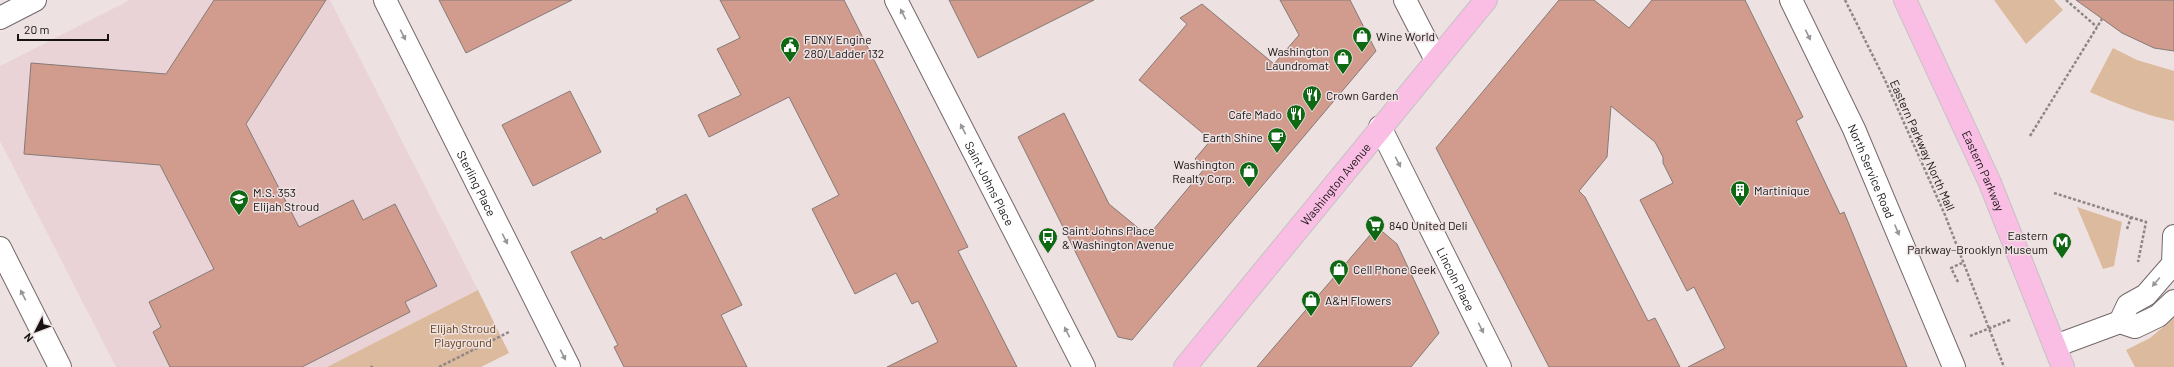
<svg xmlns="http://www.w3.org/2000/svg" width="2174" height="367" font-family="Barlow,sans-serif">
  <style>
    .built { fill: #e9d3d6 }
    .green { fill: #dcba9d }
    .building { fill: #d19c8d; stroke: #857a77 }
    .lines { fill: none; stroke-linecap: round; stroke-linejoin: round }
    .minor-casing { stroke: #736869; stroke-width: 24 }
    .major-casing { stroke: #c3c2c2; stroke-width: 24 }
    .path { stroke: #8f8686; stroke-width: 2.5; stroke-dasharray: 3 2; stroke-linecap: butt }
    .minor { stroke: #fff; stroke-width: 22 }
    .major { stroke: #fabee4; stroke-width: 22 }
    .oneway { fill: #979595 }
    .labels { text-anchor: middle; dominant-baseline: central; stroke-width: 3; stroke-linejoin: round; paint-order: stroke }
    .poi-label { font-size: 12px; fill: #171313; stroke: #eee1e2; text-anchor: start }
    .street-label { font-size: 12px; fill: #171313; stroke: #eee1e2 }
    .park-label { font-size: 12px; fill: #653d14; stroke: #eee1e2 }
  </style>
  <rect width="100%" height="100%" fill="#eee1e2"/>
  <path class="built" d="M130 0H330L478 290 327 367H116L0 141V66Z"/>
  <path class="green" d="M1994 0H2054L2063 10 2026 44Z
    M2113 48 2137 60 2174 71V121C2144 115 2117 104 2090 92Z
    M2077 207 2122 222 2114 266 2103 269Z
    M478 290 509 353 481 367H327Z
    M2174 318V367H2135L2126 350 2150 338Z"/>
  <path class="building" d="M214 0H326L246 124 299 227 353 200 363 220 395 204 437 286 405 302 410 312 302 367H170L153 332 161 327 149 302 214 269 160 165 24 154 31 63 166 74Z
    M439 0H572L466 53Z
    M720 0H844L968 247 958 251 1017 367H887L938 342 918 301 912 304 896 273 855 294 812 209 839 195 789 97 709 137 698 115 741 95 717 49 740 38Z
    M949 0H1094L978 58Z
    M1280 0H1350L1376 51 1132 340 1118 337 1018 137 1064 113 1109 204 1148 236 1205 168 1195 159 1211 140 1139 80 1187 24 1180 18 1202 4 1274 64 1299 35Z
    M1559 0H1594L1629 28 1652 0H1745L1803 117 1796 121 1840 214 1844 212 1907 367H1688L1725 348 1694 287 1687 291 1640 200 1673 183 1663 163V157L1655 142 1611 106 1607 157 1579 191 1585 197 1648 321 1655 318 1680 367H1549L1436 148Z
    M2076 0H2174V51L2154 48 2122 33Z
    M570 91 601 152 533 186 502 125Z
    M686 194 742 305 721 315 747 367H624L614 347 618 345 571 252 601 237 603 240 658 212 656 209Z
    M1377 227 1397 244 1439 333 1411 367H1257Z"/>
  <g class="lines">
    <defs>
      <g id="minor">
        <path id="s1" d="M385 0 569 367"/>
        <path id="s2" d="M896 0 1084 367"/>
        <path d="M1405 0 1436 60"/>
        <path id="s3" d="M1791 0 1854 129 1954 367"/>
        <path d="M0 18 35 0"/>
        <path id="s4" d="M1380 127 1500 367"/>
        <path d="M0 248 60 367"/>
        <path d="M2120 322 2128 305 2146 295 2173 264 2174 236"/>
        <path d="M2055 346 2120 322 2135 327 2158 316 2174 301"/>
      </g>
      <g id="major">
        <path id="s5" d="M1905 0 1990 183 2063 367"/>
        <path id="s6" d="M1185 367 1486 0"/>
      </g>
    </defs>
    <use href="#minor" class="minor-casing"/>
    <use href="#major" class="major-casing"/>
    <path class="path" d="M1845 0 1885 80 1945 215 2004 367
      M2066 0 2097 27
      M2030 136 2102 19
      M2054 193 2146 222 2138 262
      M2127 229 2131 217
      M1958 282 1951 268 1962 263
      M1970 336 2010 320
      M370 367H375
      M439 367 509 332"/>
    <use href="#minor" class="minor"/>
    <use href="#major" class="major"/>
  </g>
  <defs><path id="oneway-solid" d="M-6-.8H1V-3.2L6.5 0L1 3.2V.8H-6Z"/></defs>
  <g class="oneway">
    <use href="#oneway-solid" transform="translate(903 14) rotate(-117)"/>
    <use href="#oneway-solid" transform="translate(403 35) rotate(63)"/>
    <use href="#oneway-solid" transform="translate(1808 35) rotate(64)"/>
    <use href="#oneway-solid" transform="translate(963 129) rotate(-117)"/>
    <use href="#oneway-solid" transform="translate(1398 162) rotate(63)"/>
    <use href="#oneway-solid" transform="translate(1897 230) rotate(67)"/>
    <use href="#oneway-solid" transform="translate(505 239) rotate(63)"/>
    <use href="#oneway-solid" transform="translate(2156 282) rotate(130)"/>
    <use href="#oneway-solid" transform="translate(23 295) rotate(-117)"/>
    <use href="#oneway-solid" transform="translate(1481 328) rotate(63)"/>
    <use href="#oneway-solid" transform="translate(1067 332) rotate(-117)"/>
    <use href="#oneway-solid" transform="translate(563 355) rotate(63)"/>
  </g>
  <defs>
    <symbol id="shop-pin" viewBox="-11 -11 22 30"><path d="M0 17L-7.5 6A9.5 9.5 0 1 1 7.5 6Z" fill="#0e6912" stroke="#eee1e2"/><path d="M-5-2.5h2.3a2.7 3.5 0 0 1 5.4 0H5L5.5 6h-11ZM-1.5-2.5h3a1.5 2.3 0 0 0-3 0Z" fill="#fff"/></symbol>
    <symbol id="civic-pin" viewBox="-11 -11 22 30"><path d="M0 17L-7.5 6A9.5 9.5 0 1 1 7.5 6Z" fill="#0e6912" stroke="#eee1e2"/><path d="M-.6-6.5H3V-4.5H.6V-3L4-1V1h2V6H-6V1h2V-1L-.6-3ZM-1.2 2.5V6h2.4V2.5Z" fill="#fff"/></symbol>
    <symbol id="restaurant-pin" viewBox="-11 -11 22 30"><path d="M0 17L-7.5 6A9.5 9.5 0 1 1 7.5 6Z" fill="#0e6912" stroke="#eee1e2"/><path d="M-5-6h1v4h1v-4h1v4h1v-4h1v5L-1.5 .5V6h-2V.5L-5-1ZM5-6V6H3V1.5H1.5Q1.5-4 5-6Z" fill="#fff"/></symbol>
    <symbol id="cafe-pin" viewBox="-11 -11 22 30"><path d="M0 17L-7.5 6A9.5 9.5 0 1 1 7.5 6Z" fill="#0e6912" stroke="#eee1e2"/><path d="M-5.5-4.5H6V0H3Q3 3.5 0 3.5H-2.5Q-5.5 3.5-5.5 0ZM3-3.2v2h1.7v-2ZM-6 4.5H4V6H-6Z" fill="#fff"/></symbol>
    <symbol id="building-pin" viewBox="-11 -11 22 30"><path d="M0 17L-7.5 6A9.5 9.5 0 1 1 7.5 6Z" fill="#0e6912" stroke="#eee1e2"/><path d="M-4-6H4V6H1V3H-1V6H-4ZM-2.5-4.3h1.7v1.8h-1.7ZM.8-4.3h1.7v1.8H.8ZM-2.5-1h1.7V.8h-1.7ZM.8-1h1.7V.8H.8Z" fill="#fff"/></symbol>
    <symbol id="school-pin" viewBox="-11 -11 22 30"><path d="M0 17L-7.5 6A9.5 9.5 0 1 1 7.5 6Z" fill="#0e6912" stroke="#eee1e2"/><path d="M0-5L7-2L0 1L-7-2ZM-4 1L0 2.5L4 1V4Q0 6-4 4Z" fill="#fff"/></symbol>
    <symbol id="supermarket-pin" viewBox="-11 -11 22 30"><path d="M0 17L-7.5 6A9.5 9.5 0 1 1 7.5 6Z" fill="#0e6912" stroke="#eee1e2"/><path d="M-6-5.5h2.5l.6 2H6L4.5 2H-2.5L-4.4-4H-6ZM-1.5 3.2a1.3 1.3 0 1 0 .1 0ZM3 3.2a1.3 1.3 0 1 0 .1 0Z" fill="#fff"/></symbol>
    <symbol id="bus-pin" viewBox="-11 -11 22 30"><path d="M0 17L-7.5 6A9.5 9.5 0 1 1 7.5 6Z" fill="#0e6912" stroke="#eee1e2"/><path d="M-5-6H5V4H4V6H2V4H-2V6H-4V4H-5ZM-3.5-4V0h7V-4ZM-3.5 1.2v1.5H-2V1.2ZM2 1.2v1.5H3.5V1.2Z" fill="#fff"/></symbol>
    <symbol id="metro-pin" viewBox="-11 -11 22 30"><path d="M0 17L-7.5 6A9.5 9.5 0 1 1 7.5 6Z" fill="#0e6912" stroke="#eee1e2"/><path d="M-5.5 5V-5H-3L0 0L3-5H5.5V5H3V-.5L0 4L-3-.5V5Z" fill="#fff"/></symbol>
  </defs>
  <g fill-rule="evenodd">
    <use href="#shop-pin" x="1351" y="25" width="22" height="30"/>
    <use href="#civic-pin" x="779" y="35" width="22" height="30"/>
    <use href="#shop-pin" x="1332" y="47" width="22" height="30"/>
    <use href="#restaurant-pin" x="1301" y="84" width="22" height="30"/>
    <use href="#restaurant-pin" x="1285" y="103" width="22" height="30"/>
    <use href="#cafe-pin" x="1266" y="126" width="22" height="30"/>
    <use href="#shop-pin" x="1238" y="160" width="22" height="30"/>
    <use href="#building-pin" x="1729" y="179" width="22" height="30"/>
    <use href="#school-pin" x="228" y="188" width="22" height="30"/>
    <use href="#supermarket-pin" x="1364" y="214" width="22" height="30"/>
    <use href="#bus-pin" x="1037" y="226" width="22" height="30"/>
    <use href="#metro-pin" x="2051" y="231" width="22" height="30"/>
    <use href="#shop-pin" x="1328" y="258" width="22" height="30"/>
    <use href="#shop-pin" x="1300" y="289" width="22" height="30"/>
  </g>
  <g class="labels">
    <g class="poi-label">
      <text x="1376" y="36">Wine World</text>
      <text x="804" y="39">FDNY Engine<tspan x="804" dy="14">280/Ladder 132</tspan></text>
      <text x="1329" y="51" text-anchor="end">Washington<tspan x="1329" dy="14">Laundromat</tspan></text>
      <text x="1326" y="95">Crown Garden</text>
      <text x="1282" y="114" text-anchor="end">Cafe Mado</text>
      <text x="1263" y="137" text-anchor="end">Earth Shine</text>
      <text x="1235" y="164" text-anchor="end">Washington<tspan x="1235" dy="14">Realty Corp.</tspan></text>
      <text x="1754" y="190">Martinique</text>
      <text x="253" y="192">M.S. 353<tspan x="253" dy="14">Elijah Stroud</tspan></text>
      <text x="1389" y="225">840 United Deli</text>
      <text x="1062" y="230">Saint Johns Place<tspan x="1062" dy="14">&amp; Washington Avenue</tspan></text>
      <text x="2048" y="235" text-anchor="end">Eastern<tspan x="2048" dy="14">Parkway–Brooklyn Museum</tspan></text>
      <text x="1353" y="269">Cell Phone Geek</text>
      <text x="1325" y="300">A&amp;H Flowers</text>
    </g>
    <g class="street-label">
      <text transform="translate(1923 145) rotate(66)">Eastern Parkway North Mall</text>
      <text stroke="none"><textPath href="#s5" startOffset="188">Eastern Parkway</textPath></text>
      <text stroke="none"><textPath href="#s3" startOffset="189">North Service Road</textPath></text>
      <text stroke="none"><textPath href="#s6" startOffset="237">Washington Avenue</textPath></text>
      <text stroke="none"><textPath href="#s1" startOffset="205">Sterling Place</textPath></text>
      <text stroke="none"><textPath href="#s2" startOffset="206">Saint Johns Place</textPath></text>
      <text stroke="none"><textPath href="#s4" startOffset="170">Lincoln Place</textPath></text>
    </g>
    <g class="park-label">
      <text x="463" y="328">Elijah Stroud<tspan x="463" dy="14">Playground</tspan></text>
    </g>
  </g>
  <g transform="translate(36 331) rotate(228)" stroke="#eee1e2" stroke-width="3" paint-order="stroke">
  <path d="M0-3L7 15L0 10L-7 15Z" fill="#171313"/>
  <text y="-6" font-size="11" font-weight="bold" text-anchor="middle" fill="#171313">N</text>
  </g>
  <path d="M18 34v6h90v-6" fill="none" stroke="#171313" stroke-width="2"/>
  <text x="24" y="34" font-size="12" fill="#171313" stroke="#eee1e2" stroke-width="3" paint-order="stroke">20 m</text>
</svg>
